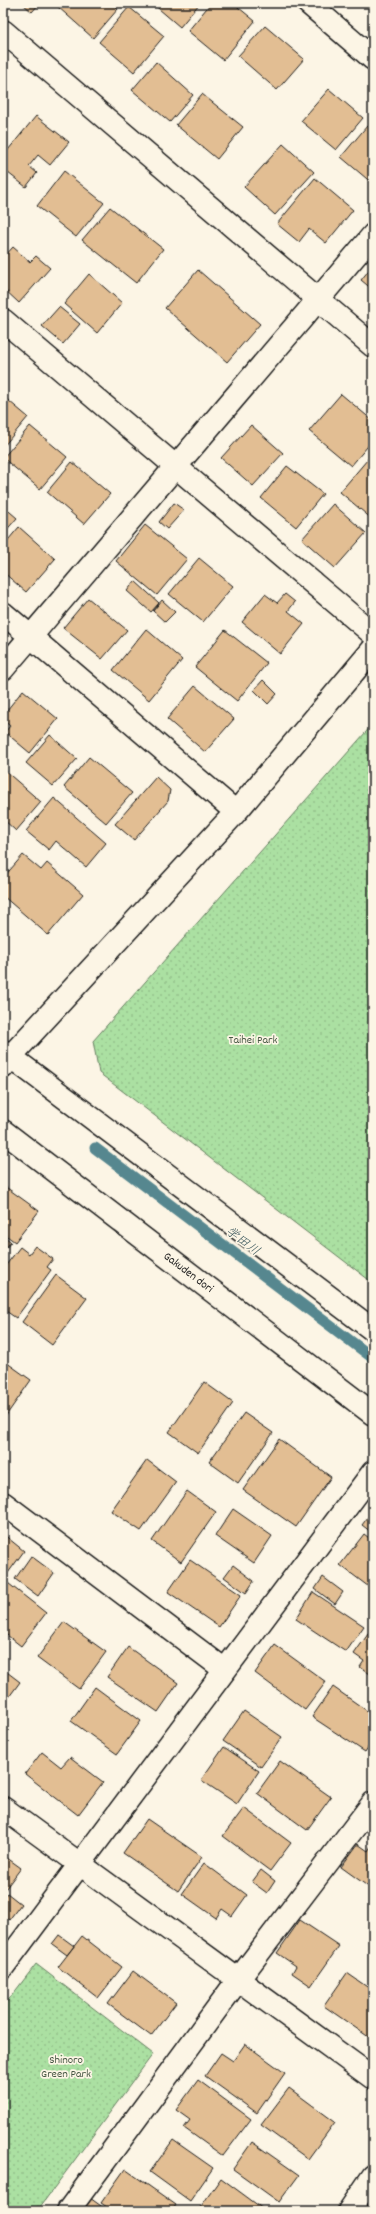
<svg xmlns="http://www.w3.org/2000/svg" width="376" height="2214" font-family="Dekko,'Klee One',sans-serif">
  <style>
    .park { fill: url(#park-dots); stroke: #647e5f }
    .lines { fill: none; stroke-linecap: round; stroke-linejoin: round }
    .stream { stroke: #57878f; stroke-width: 11 }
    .building { fill: #e2be93; stroke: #1c1c1c }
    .minor-casing { stroke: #1c1c1c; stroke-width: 25 }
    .minor { stroke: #fcf5e5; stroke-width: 22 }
    .labels { text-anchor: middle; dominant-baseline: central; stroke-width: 3.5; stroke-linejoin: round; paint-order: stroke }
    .park-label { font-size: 12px; fill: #475744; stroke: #fcf5e5 }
    .street-label { font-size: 12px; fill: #1c1c1c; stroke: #fcf5e5 }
    .water-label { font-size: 13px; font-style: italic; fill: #3f5a5f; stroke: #fcf5e5 }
  </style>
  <defs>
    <pattern id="park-dots" width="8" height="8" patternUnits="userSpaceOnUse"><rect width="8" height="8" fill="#abe0a2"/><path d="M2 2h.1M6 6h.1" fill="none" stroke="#93c08b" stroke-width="1.8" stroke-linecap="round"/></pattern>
  </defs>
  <rect width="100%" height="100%" fill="#fcf5e5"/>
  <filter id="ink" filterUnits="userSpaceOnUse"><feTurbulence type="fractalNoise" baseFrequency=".025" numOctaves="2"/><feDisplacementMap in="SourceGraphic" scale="8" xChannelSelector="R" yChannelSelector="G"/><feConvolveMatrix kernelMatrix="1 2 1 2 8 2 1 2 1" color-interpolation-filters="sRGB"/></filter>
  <g filter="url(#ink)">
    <path class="park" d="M373 724V1283L99 1073 93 1041Z
      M36 1964 153 2054 37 2211H3V2007Z"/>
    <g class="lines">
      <path class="stream" d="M95 1148 373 1358"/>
    </g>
    <path class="building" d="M22 3H40L32 12Z
      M62 3H111L118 9 93 38 58 7Z
      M152 3H200L180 27Z
      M211 3H233L255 21 223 60 188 31Z
      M129 7 164 36 134 72 99 42Z
      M265 26 304 59 277 90 238 56Z
      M156 62 193 95 170 122 132 90Z
      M329 89 363 118 336 150 301 121Z
      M202 94 243 127 217 159 176 125Z
      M36 116 69 142 50 165 38 155 29 166 37 173 26 187 3 169V156Z
      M367 126 373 131V184L341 157Z
      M283 144 314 172 275 215 244 187Z
      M64 171 104 203 76 237 37 206Z
      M315 178 353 210 326 243 309 229 299 242 277 224Z
      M110 207 163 249 136 283 82 240Z
      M13 247 30 262 36 256 50 268 19 303 3 288V258Z
      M373 265V290L361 280Z
      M198 270 260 324 227 362 165 308Z
      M89 274 122 303 97 333 64 304Z
      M59 307 80 324 63 344 42 326Z
      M341 394 373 421V440L351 466 309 431Z
      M3 396 28 417 3 447Z
      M251 425 283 453 253 486 221 458Z
      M30 426 67 457 40 489 3 458Z
      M373 453V520L340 492Z
      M72 462 110 494 84 524 47 492Z
      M287 466 323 494 296 527 261 498Z
      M174 503 184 510 167 529 159 522Z
      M333 504 366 533 335 568 302 539Z
      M3 506 17 518 3 534Z
      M145 525 187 559 157 595 116 561Z
      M19 527 55 559 26 592 3 572V546Z
      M199 558 233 586 203 622 169 594Z
      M135 581 159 603 151 612 127 591Z
      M265 594 277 603 285 594 295 602 288 611 304 624 280 654 242 622Z
      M88 598 127 630 102 659 63 628Z
      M162 600 175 612 165 622 153 611Z
      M146 629 182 660 149 700 113 670Z
      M225 630 267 663 237 701 195 667Z
      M263 680 277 694 268 704 254 690Z
      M195 686 234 719 205 752 167 719Z
      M23 690 58 719 30 753 5 732 10 726 3 720V715Z
      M50 735 77 759 53 786 26 763Z
      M89 757 132 793 106 823 64 787Z
      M3 769 41 802 16 831 3 819Z
      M156 777 170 790 168 801 134 840 115 824Z
      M54 798 106 843 86 867 56 841 49 850 26 831Z
      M23 855 41 870 47 863 83 894 48 935 3 896V878Z
      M3 1185 39 1211 15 1242 3 1233Z
      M3 1235 11 1242 4 1250 3 1249Z
      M35 1246 53 1259 47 1267 51 1270 16 1318 3 1309V1269L20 1247 29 1254Z
      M56 1275 87 1298 52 1345 22 1322Z
      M3 1360 31 1380 3 1420Z
      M204 1382 233 1403 198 1453 169 1432Z
      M244 1413 273 1433 238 1483 209 1462Z
      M279 1439 331 1477 296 1527 243 1490Z
      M147 1460 176 1482 141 1531 111 1511Z
      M187 1491 216 1512 181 1562 152 1541Z
      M233 1509 272 1536 254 1563 215 1536Z
      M368 1517 373 1521 371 1532 362 1525Z
      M3 1534 24 1551 8 1573 3 1570Z
      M364 1534 373 1541V1590L340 1565Z
      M31 1556 54 1573 38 1596 15 1579Z
      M190 1560 241 1595 219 1627 168 1592Z
      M233 1565 254 1581 246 1593 224 1577Z
      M323 1577 343 1592 335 1604 315 1589Z
      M4 1580 46 1613 21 1646 3 1632Z
      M313 1592 364 1626 346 1652 296 1619Z
      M64 1622 106 1652 79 1689 37 1658Z
      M373 1627V1676L360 1667 364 1661 354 1654Z
      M275 1645 326 1682 305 1710 255 1673Z
      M128 1647 178 1683 158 1712 107 1677Z
      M3 1669 20 1682 3 1705Z
      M95 1687 141 1721 117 1754 71 1721Z
      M333 1687 373 1715V1740L365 1752 312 1717Z
      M244 1711 282 1737 261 1767 223 1741Z
      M224 1747 259 1771 237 1804 201 1780Z
      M42 1752 61 1767 70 1757 103 1782 78 1815 25 1774Z
      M280 1761 331 1797 307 1830 257 1793Z
      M244 1808 291 1843 270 1871 223 1836Z
      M147 1819 202 1857 178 1891 123 1853Z
      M373 1843V1890L341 1867 358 1844 368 1851Z
      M3 1855 21 1868 3 1892Z
      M204 1863 247 1895 232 1916 222 1909 216 1918 182 1894Z
      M261 1870 275 1881 267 1893 252 1882Z
      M7 1893 21 1904 9 1920 3 1915V1898Z
      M300 1920 339 1946 311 1986 292 1973 296 1966 277 1953Z
      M59 1935 74 1946 67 1955 52 1944Z
      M82 1936 122 1967 98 1998 58 1967Z
      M133 1971 176 2003 151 2036 108 2004Z
      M347 1973 373 1991V2040L324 2006Z
      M245 2044 285 2073 257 2113 205 2076 221 2053 233 2061Z
      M198 2080 251 2119 223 2156 184 2128 190 2120 176 2110Z
      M289 2088 335 2122 308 2159 261 2125Z
      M173 2140 213 2168 190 2201 150 2172Z
      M252 2142 299 2175 279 2202 233 2169Z
      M125 2169 176 2205 172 2211H113L101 2203Z
      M221 2178 263 2209 262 2211H203L199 2209Z
      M90 2198 108 2211H81Z"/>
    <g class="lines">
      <defs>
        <path id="minor" d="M308 3 373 59
          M3 31 373 346
          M3 320 373 634
          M3 613 236 812
          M3 669 373 235
          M3 1051 373 1330
          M3 1067 10 1057 236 812 373 649
          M3 1131 373 1414
          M3 1503 225 1670
          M3 1808 373 2078
          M3 1967 373 1472
          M68 2211 238 1980 373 1803
          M349 2211 373 2176"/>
      </defs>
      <use href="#minor" class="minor-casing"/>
      <use href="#minor" class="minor"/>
    </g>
  </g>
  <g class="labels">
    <g class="park-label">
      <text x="253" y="1040">Taihei Park</text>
      <text x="66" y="2060">Shinoro<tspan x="66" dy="14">Green Park</tspan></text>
    </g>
    <g class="street-label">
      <text transform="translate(188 1273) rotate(37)">Gakuden dori</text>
    </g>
    <g class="water-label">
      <text transform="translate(242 1242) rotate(37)">学田川</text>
    </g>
  </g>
  <rect width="376" height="2214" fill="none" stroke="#fcf5e5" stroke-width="16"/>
  <rect x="8" y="8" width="360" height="2198" fill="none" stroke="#1c1c1c" stroke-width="1.5" filter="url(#ink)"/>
</svg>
